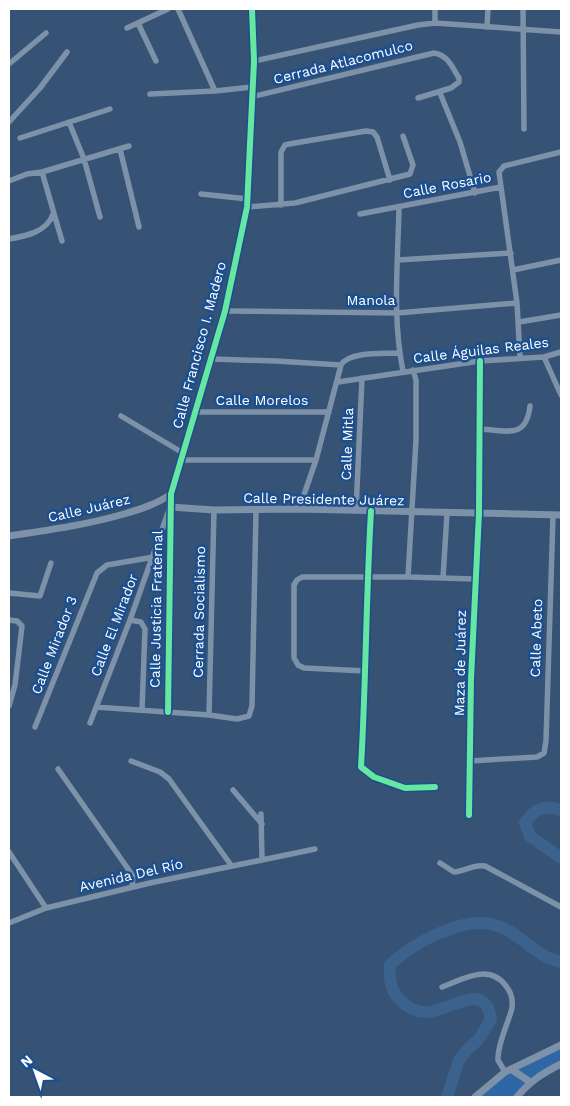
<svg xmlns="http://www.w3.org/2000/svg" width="570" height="1106" font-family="'Work Sans',sans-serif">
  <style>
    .green { fill: #2f66a5 }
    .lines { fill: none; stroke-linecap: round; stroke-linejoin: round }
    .river { stroke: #3b618d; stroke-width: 12 }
    .minor { stroke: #7d92a8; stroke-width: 5.5 }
    .tertiary { stroke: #7d92a8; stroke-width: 7 }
    .cycleway-casing { stroke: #1b4f8f; stroke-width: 9 }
    .cycleway { stroke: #66e7a1; stroke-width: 6 }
    .labels { text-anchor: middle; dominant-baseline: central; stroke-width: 5; stroke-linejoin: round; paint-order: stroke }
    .street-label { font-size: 14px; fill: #fff; stroke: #1b4f8f }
  </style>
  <rect width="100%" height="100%" fill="#365274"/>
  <path class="green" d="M561 1045V1064L538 1076 517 1097H475L492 1081Z"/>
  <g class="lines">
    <path class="river" d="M561 810C544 805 535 808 525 823L530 836 561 858
      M447 1097 459 1060 467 1050 479 1039 491 1019C485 979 450 1011 428 1012 416 1013 406 1007 398 998 390 988 389 978 390 965 412 943 466 914 498 926 516 932 528 946 543 955 548 959 555 960 561 962"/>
    <path class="minor" d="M178 9 215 91
      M435 9V23
      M523 9 524 129
      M138 23 156 61
      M487 27 488 9
      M127 28 168 9
      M254 61 418 25 435 23 561 32
      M9 64 46 33
      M440 93 460 142 475 193
      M150 94 215 91 252 87
      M251 97 434 53C448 55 452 67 459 78V82L451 88 418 98
      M9 122 40 88 67 52
      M69 122 84 159 100 217
      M20 138 110 109
      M120 149 139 227
      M42 172 62 241
      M9 181 27 174 42 172 129 146
      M201 194 248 199
      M281 205V152L285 145 289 144 366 131 373 132 377 137 390 180
      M247 207 295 203 410 174 413 165 403 136
      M399 207C398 261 392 318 403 371
      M360 214 501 187
      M9 239C26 236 47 232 53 214
      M398 260 511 253
      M513 270 561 260
      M225 311 397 313 517 303
      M519 322 561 315
      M544 357 561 395
      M520 358 517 303 499 172 504 166 561 152
      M211 359 276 361 341 365C349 351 384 354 399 353
      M338 382 480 361 544 357 561 352
      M195 412H329
      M121 416 183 453
      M480 429C507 430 526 440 530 406
      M181 460H316
      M299 509 316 460 341 365
      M356 511 362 378
      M371 511C366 597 366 682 361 767L374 777 405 788 435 787
      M408 577 416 440V380L413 370
      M443 578 447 513
      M9 593 40 596 51 563
      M9 620 17 621 22 626 15 685 9 706
      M130 620 141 622 145 629 142 710
      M366 671 304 668 298 665 294 658V585L297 580 302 577H408L475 579
      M96 707 209 715 237 719 249 716 252 706 256 510
      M168 712 170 514
      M209 715 214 510
      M90 723 130 620 170 507
      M35 727 97 573 107 565 154 557
      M131 761 160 772 169 779 231 865
      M470 761 537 757 544 753 546 741 553 516
      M58 769 133 876 132 887
      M233 790 262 824
      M261 814 262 859
      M469 815 471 679 479 513 480 361
      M9 852 46 908
      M440 863 454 872C465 871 474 864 485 866L561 907
      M9 923 46 908 150 883 315 849
      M442 987C463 979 489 963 506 986 511 992 513 1000 512 1008 508 1024 499 1040 498 1057V1060L505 1072"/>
    <path class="tertiary" d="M252 9 254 61 247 207 225 311 171 494 170 507 214 510 299 509 561 515
      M9 536C48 530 86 525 124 514 141 509 157 504 171 494
      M511 1069 530 1082
      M475 1097 505 1072 561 1045
      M517 1097C530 1081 543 1073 561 1064"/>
    <defs>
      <path id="cycleway" d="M371 511C366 597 366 682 361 767L374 777 405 788 435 787
        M168 712 171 494 225 311 247 207 254 61 252 9
        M469 815 471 679 479 513 480 361"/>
    </defs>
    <use href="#cycleway" class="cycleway-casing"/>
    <use href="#cycleway" class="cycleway"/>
  </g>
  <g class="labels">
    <g class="street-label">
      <text transform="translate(343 62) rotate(-14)">Cerrada Atlacomulco</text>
      <text transform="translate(447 185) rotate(-11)">Calle Rosario</text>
      <text x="371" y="300">Manola</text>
      <text transform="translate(199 345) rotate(-75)">Calle Francisco I. Madero</text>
      <text transform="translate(481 350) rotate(-7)">Calle Águilas Reales</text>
      <text x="262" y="400">Calle Morelos</text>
      <text transform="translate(347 444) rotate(-88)">Calle Mitla</text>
      <text transform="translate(324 499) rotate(1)">Calle Presidente Juárez</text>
      <text transform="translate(89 508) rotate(-13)">Calle Juárez</text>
      <text transform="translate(156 609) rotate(-89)">Calle Justicia Fraternal</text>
      <text transform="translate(199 612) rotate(-89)">Cerrada Socialismo</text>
      <text transform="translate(114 625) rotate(-69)">Calle El Mirador</text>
      <text transform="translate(536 638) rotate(-88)">Calle Abeto</text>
      <text transform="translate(54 645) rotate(-69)">Calle Mirador 3</text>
      <text transform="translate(460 663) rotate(-89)">Maza de Juárez</text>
      <text transform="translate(131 875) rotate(-13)">Avenida Del Río</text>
    </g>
  </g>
  <rect width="570" height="1106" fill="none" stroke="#ffffff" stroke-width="20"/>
  <g transform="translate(35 1071) rotate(319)" stroke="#1b4f8f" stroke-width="4" paint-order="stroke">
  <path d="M0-4L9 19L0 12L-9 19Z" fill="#ffffff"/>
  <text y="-8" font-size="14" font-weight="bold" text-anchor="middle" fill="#ffffff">N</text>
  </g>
</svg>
